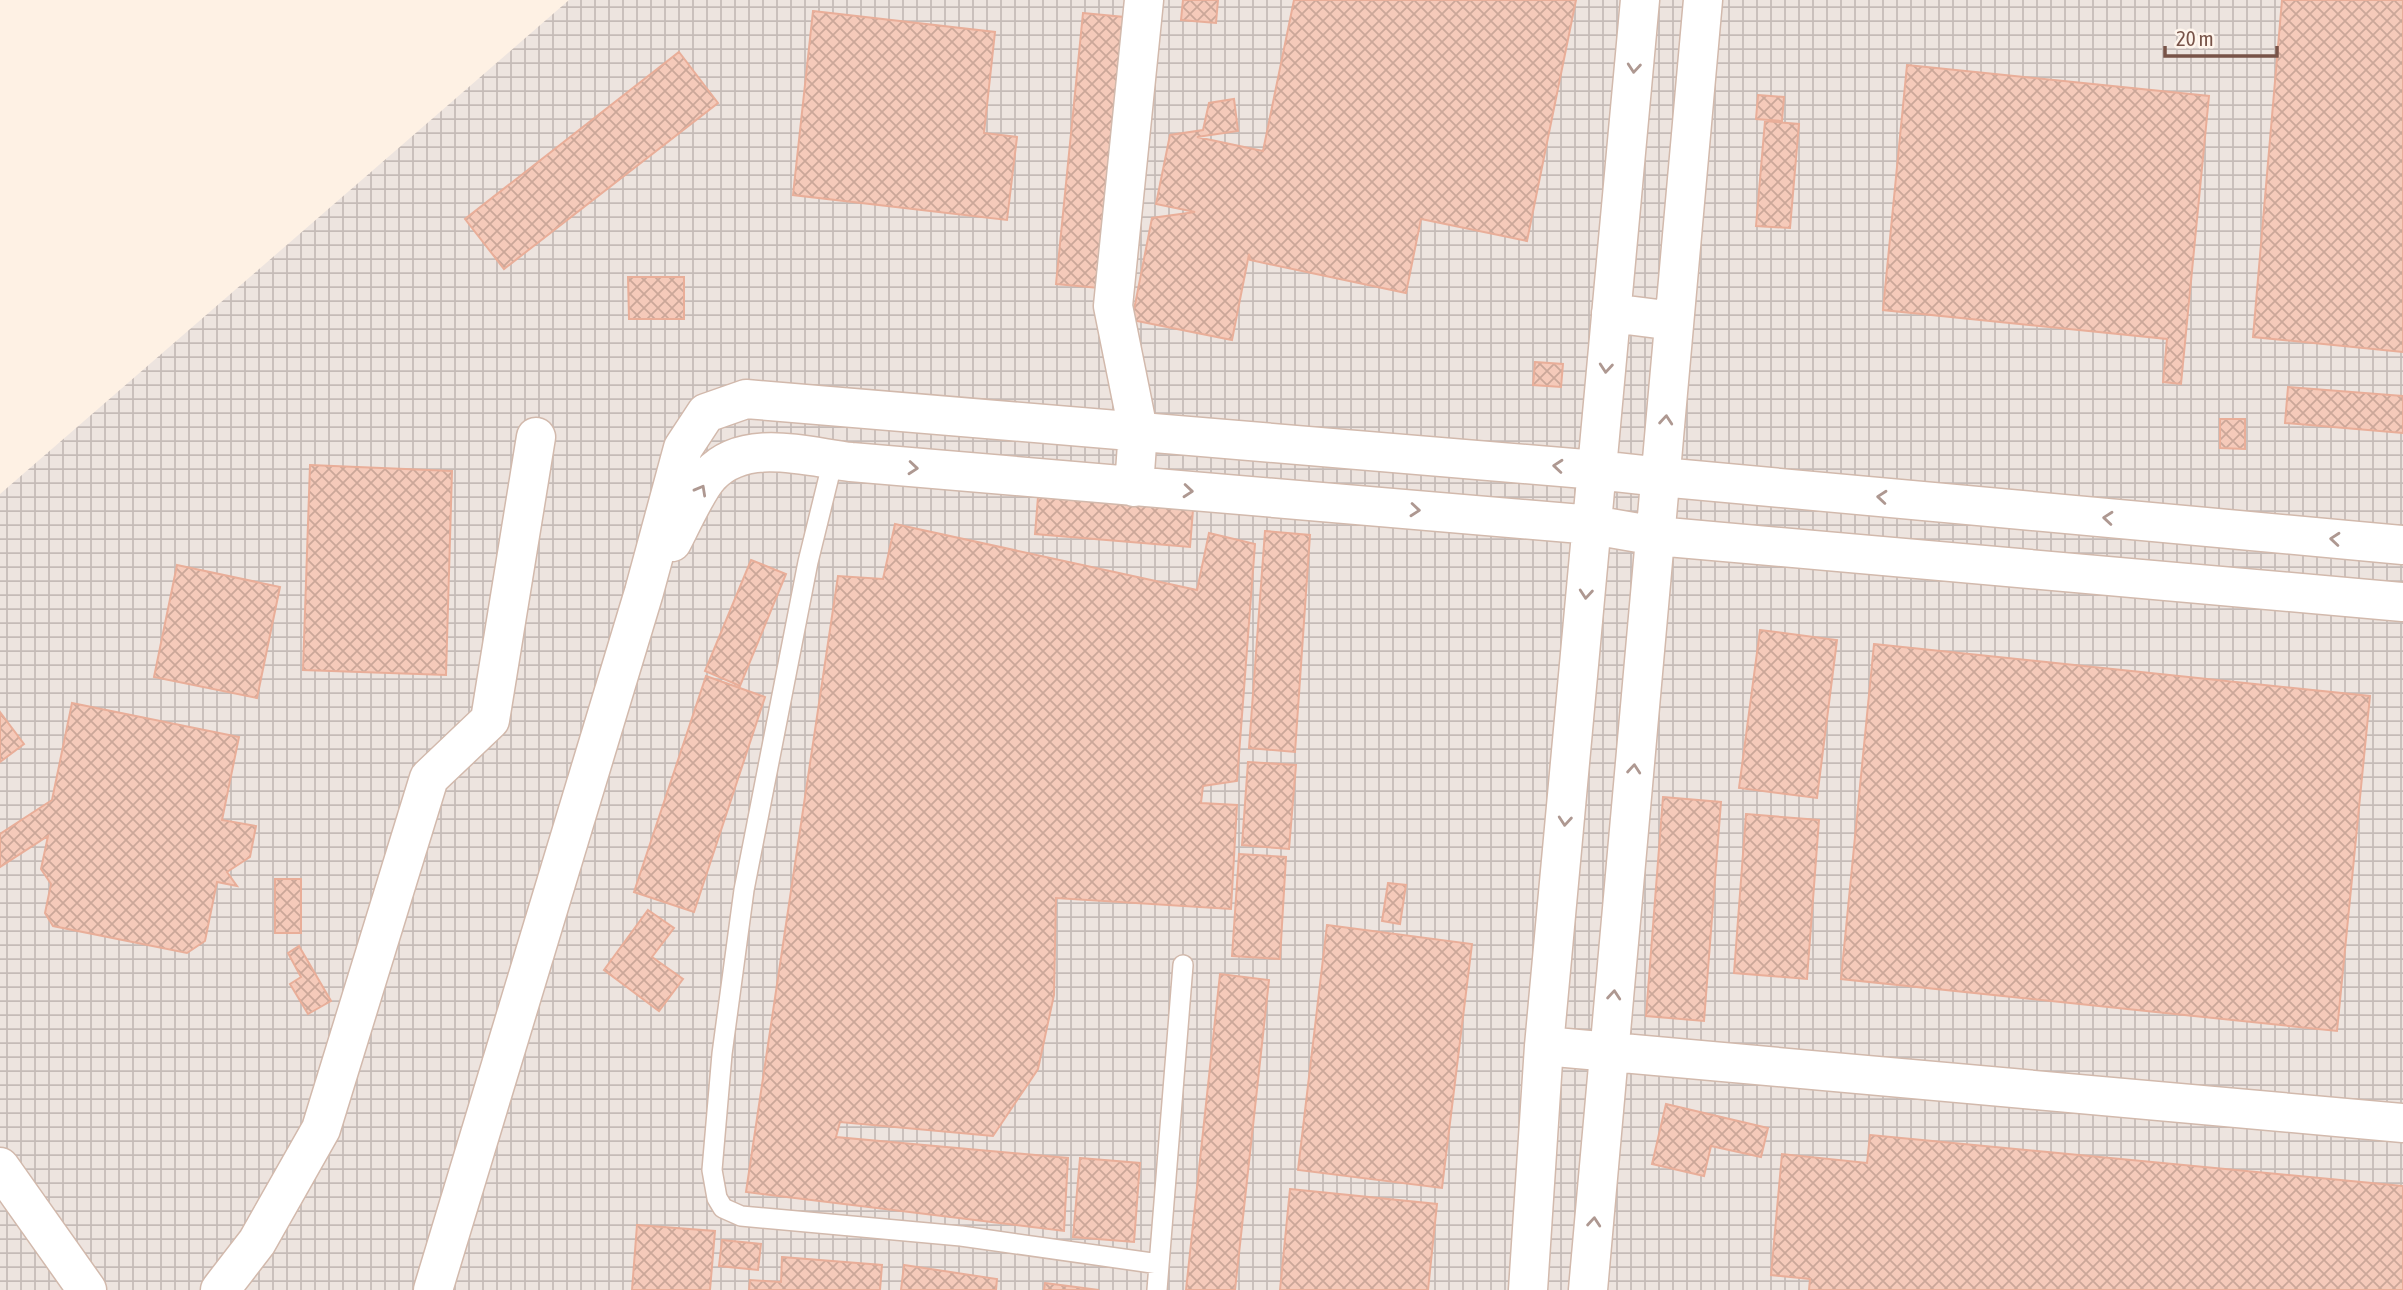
<svg xmlns="http://www.w3.org/2000/svg" width="2403" height="1290" font-family="'Asap Condensed',sans-serif">
  <style>
    .industrial { fill: url(#industrial-grid) }
    .building { fill: url(#building-cross-hatch); stroke: #e9ae99; stroke-width: 2 }
    .lines { fill: none; stroke-linecap: round; stroke-linejoin: round }
    .lane-casing { stroke: #d2b9ac; stroke-width: 22 }
    .street-casing { stroke: #d2b9ac; stroke-width: 41 }
    .lane { stroke: #fff; stroke-width: 19 }
    .street { stroke: #fff; stroke-width: 38 }
    .oneway { stroke: #ae9891 }
  </style>
  <defs>
    <pattern id="industrial-grid" width="8" height="8" patternUnits="userSpaceOnUse" patternTransform="scale(1.75)"><rect width="8" height="8" fill="#ede4df"/><path d="M0 4h8M4 0v8" fill="none" stroke="#c5bbb7"/></pattern>
    <pattern id="building-cross-hatch" width="8" height="8" patternUnits="userSpaceOnUse" patternTransform="scale(1.75)"><rect width="8" height="8" fill="#f5caba"/><path d="M0 0l8 8M0 8l8-8" fill="none" stroke="#cba799"/></pattern>
  </defs>
  <rect width="100%" height="100%" fill="#fef1e4"/>
  <path class="industrial" d="M569 0H2403V1290H0V494Z"/>
  <path class="building" d="M1183 0H1218L1216 23 1181 20Z
    M1294 0H1576L1527 241 1421 219 1406 293 1250 260 1249 254 1232 340 1132 320 1152 218 1195 212 1156 204 1170 135 1203 130 1209 103 1234 99 1238 131 1197 137 1263 151Z
    M2282 0H2403V352L2253 337Z
    M813 11 995 32 984 133 1017 137 1007 220 793 195Z
    M1083 13 1124 17 1099 288 1056 284Z
    M679 52 718 103 504 269 465 219Z
    M1907 65 2209 96 2181 384 2163 382 2167 339 1883 310Z
    M1758 95 1784 97 1782 121 1756 119Z
    M1765 121 1799 124 1790 228 1756 226Z
    M628 277H684V319H629Z
    M1535 362 1563 364 1561 387 1533 385Z
    M2288 387 2403 396V433L2285 423Z
    M2220 419H2245V449L2220 448Z
    M310 465 452 471 446 675 303 670Z
    M1038 497 1193 510 1190 547 1035 534Z
    M895 524 1197 590 1209 533 1255 544 1237 781 1203 786 1201 803 1237 805 1231 909 1056 898 1054 995 1038 1069 993 1136 840 1122 836 1137 1068 1158 1064 1231 746 1192 838 576 883 579Z
    M1265 531 1310 535 1295 752 1249 748Z
    M751 560 786 574 740 686 705 671Z
    M177 565 280 587 257 698 154 677Z
    M1760 630 1837 640 1817 798 1739 788Z
    M1874 644 2370 696 2337 1031 1841 979Z
    M706 676 765 697 694 912 634 892Z
    M72 703 239 737 222 820 256 826 250 857 227 872 237 886 217 882 205 941 187 953 53 926 45 913 51 884 41 869 48 836 0 867V834L52 800Z
    M0 712 24 744 0 762Z
    M1248 762 1296 765 1289 849 1242 845Z
    M1663 797 1721 802 1704 1021 1646 1016Z
    M1746 814 1819 820 1807 979 1734 973Z
    M1239 854 1286 857 1280 959 1232 956Z
    M275 879H301V933H275Z
    M1388 883 1406 885 1400 924 1382 921Z
    M648 910 674 928 652 957 683 979 659 1011 604 970Z
    M1327 925 1472 944 1442 1188 1298 1170Z
    M299 946 331 1001 308 1014 290 984 301 977 288 953Z
    M1220 974 1269 980 1235 1290H1186Z
    M1666 1104 1768 1128 1761 1157 1711 1146 1704 1176 1652 1164Z
    M1870 1135 2403 1186V1290H1809L1810 1279 1771 1275 1782 1154 1867 1163Z
    M1080 1158 1140 1163 1134 1242 1073 1237Z
    M1290 1189 1437 1204 1428 1290H1280Z
    M637 1225 715 1231 710 1290H632Z
    M722 1240 761 1244 758 1270 719 1266Z
    M782 1257 882 1265 880 1290H749L750 1280 781 1282Z
    M904 1265 997 1279 996 1290H901Z
    M1045 1283 1099 1290H1044Z"/>
  <g class="lines">
    <defs>
      <path id="lane" d="M833 460 808 562 744 890 722 1054 712 1170 717 1198 723 1208 741 1216 961 1236 1159 1264
        M1157 1290 1183 965"/>
      <path id="street" d="M1611 313 1674 321
        M1134 487 1138 430 1113 306 1144 0
        M672 542C681 525 698 487 710 475 745 437 807 457 851 462L1593 525 1656 536 2403 602
        M1544 1046 2403 1123
        M0 1167 87 1290
        M220 1290 257 1242 321 1129 429 778 490 720 536 437
        M433 1290 644 592 683 448 706 413 746 399 1597 470 1661 477 2403 545
        M1528 1290 1544 1046 1640 0
        M1588 1290 1703 0"/>
    </defs>
    <use href="#lane" class="lane-casing"/>
    <use href="#street" class="street-casing"/>
    <use href="#lane" class="lane"/>
    <use href="#street" class="street"/>
  </g>
  <defs><path id="oneway-chevron" d="M-2-3.5L2.5 0L-2 3.5" fill="none" stroke-width="1.6" stroke-linecap="round" stroke-linejoin="round" transform="scale(1.75)"/></defs>
  <g class="oneway">
    <use href="#oneway-chevron" transform="translate(1634 68) rotate(95)"/>
    <use href="#oneway-chevron" transform="translate(1606 368) rotate(95)"/>
    <use href="#oneway-chevron" transform="translate(1666 420) rotate(-85)"/>
    <use href="#oneway-chevron" transform="translate(1558 466) rotate(-175)"/>
    <use href="#oneway-chevron" transform="translate(913 468) rotate(5)"/>
    <use href="#oneway-chevron" transform="translate(701 490) rotate(-61)"/>
    <use href="#oneway-chevron" transform="translate(1188 491) rotate(5)"/>
    <use href="#oneway-chevron" transform="translate(1882 497) rotate(-175)"/>
    <use href="#oneway-chevron" transform="translate(1415 510) rotate(5)"/>
    <use href="#oneway-chevron" transform="translate(2108 518) rotate(-175)"/>
    <use href="#oneway-chevron" transform="translate(2335 539) rotate(-175)"/>
    <use href="#oneway-chevron" transform="translate(1586 594) rotate(95)"/>
    <use href="#oneway-chevron" transform="translate(1634 769) rotate(-85)"/>
    <use href="#oneway-chevron" transform="translate(1565 821) rotate(95)"/>
    <use href="#oneway-chevron" transform="translate(1614 995) rotate(-85)"/>
    <use href="#oneway-chevron" transform="translate(1594 1222) rotate(-85)"/>
  </g>
  <path d="M2165 46v10h112v-10" fill="none" stroke="#785348" stroke-width="3.5"/>
  <text x="2176" y="46" font-size="21" fill="#785348" stroke="#fff5ec" stroke-width="5" paint-order="stroke">20 m</text>
</svg>
